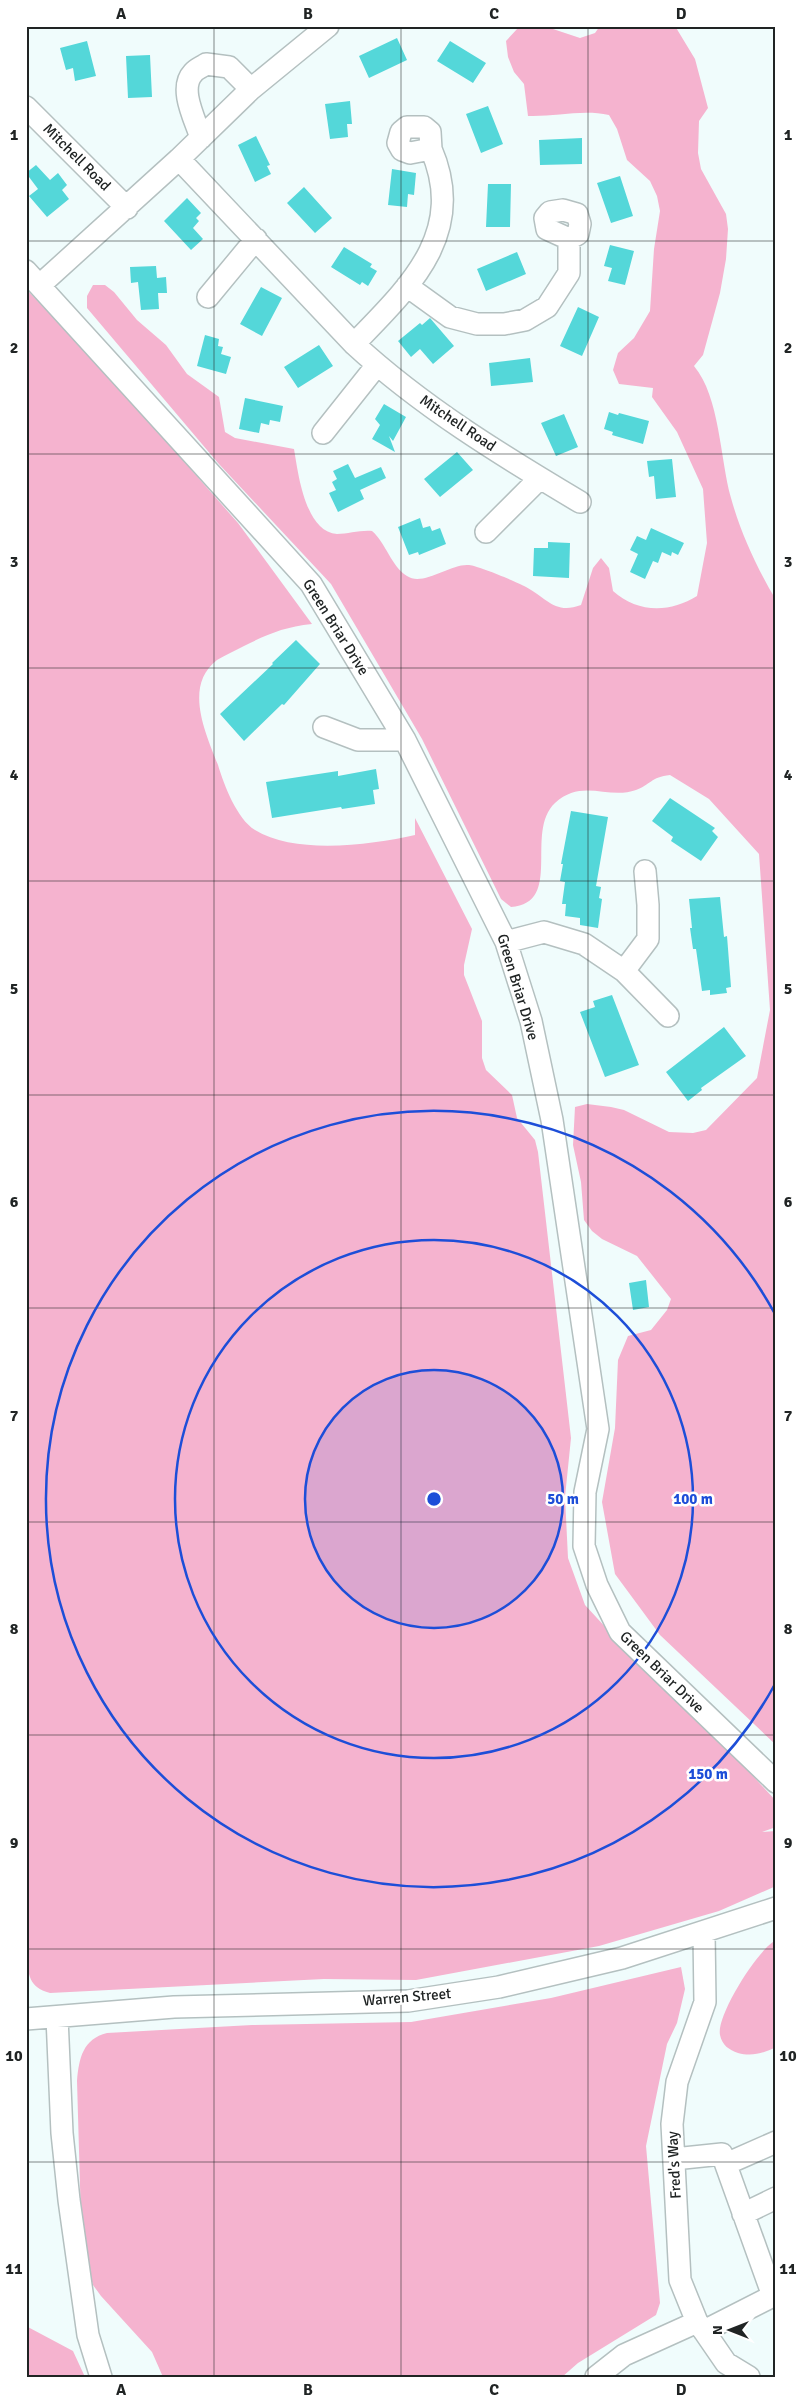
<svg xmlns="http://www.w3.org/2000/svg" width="802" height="2403" font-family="Signika,sans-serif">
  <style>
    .green { fill: #f5b3cf }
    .building { fill: #54d7d9 }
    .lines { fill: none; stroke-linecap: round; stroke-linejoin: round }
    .minor-casing { stroke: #b4c0c0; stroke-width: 24 }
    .minor { stroke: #fff; stroke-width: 21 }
    .grid { fill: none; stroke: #202424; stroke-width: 1; stroke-opacity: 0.55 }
    .ring { fill: none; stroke: #1d4ed8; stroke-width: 2.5 }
    .labels { text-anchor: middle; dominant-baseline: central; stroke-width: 5; stroke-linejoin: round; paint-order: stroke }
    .street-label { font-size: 15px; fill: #202424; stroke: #fff }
    .centre { fill: #1d4ed8; stroke: #fff; stroke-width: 2.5 }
    .ring-label { font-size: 15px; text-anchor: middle; font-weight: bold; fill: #1d4ed8; stroke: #fff; stroke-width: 5; stroke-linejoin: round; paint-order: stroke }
    .neatline { fill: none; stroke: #202424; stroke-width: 2 }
    .grid-label { font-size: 16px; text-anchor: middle; font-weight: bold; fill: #202424 }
  </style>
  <rect width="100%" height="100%" fill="#f0fcfc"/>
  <path class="green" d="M600 26H675L695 59 708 108 699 121 698 153 701 169 726 214 728 229 726 259 720 293 703 355 694 366C720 397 720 459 731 498 741 534 757 568 776 600V1745L660 1635 615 1574 602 1502 615 1428 618 1360 628 1336 651 1330 667 1310 671 1299 637 1256 602 1239 592 1231 584 1220 581 1182 573 1145 575 1107 587 1104 611 1107 624 1110 669 1132 693 1133 706 1130 757 1078 770 1010 759 854 709 799 670 775C651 777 650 785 636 790 608 800 582 778 555 803 524 832 564 903 511 907L501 899 422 739 331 584 218 463 87 308V296L93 285H105L114 292 137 320 166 345 187 374 219 397 225 432 235 438 294 449C298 472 305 532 337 534 348 534 360 530 372 531 386 543 391 566 407 576 423 587 451 563 469 565 479 566 517 582 526 587 547 598 555 615 581 605L593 568 601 558 609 568 613 591C637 613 670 613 697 596L707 543 703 489 677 432 652 397 653 388 619 384 613 370 618 353 634 338 650 311 654 249 660 211 657 196 650 181 627 160 617 129 609 115C582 109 555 117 528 116L524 84 514 72 508 57 506 41 518 28H550L580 38 595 33Z
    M26 289 101 367 238 523 312 624C284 627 268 634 244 646 235 651 225 655 217 660 183 686 206 734 218 765 224 785 237 819 255 830 295 855 371 845 415 835V818L472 929 464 965V975L482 1021V1058L486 1070 512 1095 517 1118 535 1140 538 1152 571 1438 565 1497 568 1558 585 1605 643 1668 742 1764 776 1801V1827L762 1832 776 1831V1886L719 1911 599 1946 416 1980 324 1979 50 1993C28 1987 29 1975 26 1955Z
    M776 1940V2047C764 2053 752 2057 738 2053 729 2050 722 2045 720 2035 716 2016 758 1949 776 1940Z
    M681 1967 685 1989 677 2023 667 2044 646 2146 660 2303 656 2315 578 2363 562 2377H163L152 2352 101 2296 93 2285 89 2272 81 2220 77 2081C79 2058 83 2039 107 2033L252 2025 411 2022 551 1998Z
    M26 2326 73 2351 85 2377H26Z"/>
  <path class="building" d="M397 38 407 60 369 78 359 56Z
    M87 41 96 76 75 81 73 68 66 70 60 48Z
    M450 41 486 63 473 83 437 61Z
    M150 55 152 97 128 98 126 56Z
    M350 101 352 124H347L348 137 330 139 325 104Z
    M488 106 503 144 481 153 466 114Z
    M256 136 270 165 267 166 271 174 255 182 238 145Z
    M582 138V164L540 165 539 140Z
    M36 165 50 180 58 173 67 185 62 190 69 199 47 217 29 196 38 189 26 173Z
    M392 169 416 173 414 195 408 194 407 207 388 205Z
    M620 176 633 216 611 223 597 183Z
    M488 184H511L510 227H486Z
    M304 187 332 218 315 233 287 203Z
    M187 198 201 213 196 218 199 221 193 228 203 239 191 250 164 221Z
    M610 245 634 251 625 285 608 281 612 268 604 266Z
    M344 247 372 264 370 267 377 271 368 286 362 282 360 285 331 267Z
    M517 252 526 274 486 291 477 269Z
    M156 266 157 278 166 277 167 293H158L159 309 141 310 138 282 131 283 130 267Z
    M261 287 282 298 262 336 240 324Z
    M578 307 599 317 582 356 560 346Z
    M430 318 454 346 433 364 420 349 411 357 398 341 420 323 422 325Z
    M205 335 219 339 218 346 223 347 221 354 231 357 226 374 197 366Z
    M319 345 333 366 298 388 284 367Z
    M530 358 533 382 491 386 489 363Z
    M245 398 283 406 280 422 270 420 269 425 261 423 259 433 239 429Z
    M384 404 406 417 393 441 389 436 395 452 372 439 380 425 375 419Z
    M609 412 618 415 619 413 649 421 643 444 612 435 613 432 604 429Z
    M564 414 578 447 556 456 541 423Z
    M457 452 473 470 440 497 424 479Z
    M672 459 676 497 656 499 654 476 649 477 647 461Z
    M348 464 355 478 381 467 386 478 360 490 364 499 338 512 329 493 336 490 332 482 337 479 333 471Z
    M420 518 423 528 430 526 432 531 440 528 446 544 419 555 418 552 409 555 398 527Z
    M651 528 684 543 678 555 672 552 671 556 662 552 658 563 653 561 645 579 630 572 638 554 630 550 637 536 646 540Z
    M548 542 570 543 569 578 533 576 534 548H548Z
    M296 640 320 664 284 705 282 704 244 741 220 714 273 664 272 663Z
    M376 769 379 789 373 790 375 804 342 809 341 807 272 818 266 782 338 771V776Z
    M670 798 715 828 712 831 718 837 701 861 671 841 673 837 652 821Z
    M571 811 608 817 596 886 601 887 599 898 602 899 598 928 580 925V918L565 916 566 904H562L565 882 560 881 563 864H561Z
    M720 897 724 937 727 936 731 987 726 988 727 993 710 995V990L702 991 696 949H693L690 928H692L689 899Z
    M612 995 639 1065 605 1077 580 1012 595 1007 593 1001Z
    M724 1027 746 1056 701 1088 702 1090 688 1101 666 1072Z
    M646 1280 649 1307 633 1310 629 1283Z"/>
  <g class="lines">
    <defs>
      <path id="minor" d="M26 107 127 208
        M407 127H424L430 132 431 149 410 153 402 150 398 143 401 132Z
        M201 138C196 121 178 89 193 73 196 69 202 67 206 64L229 67 251 89
        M179 159 354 344C421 406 501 455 580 502
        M563 210 577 214 580 224 578 234 569 239 547 229 545 218 550 212Z
        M26 271 311 584 405 740 506 942 531 1021 552 1120 598 1429 585 1492 584 1546 597 1585 620 1632 776 1782
        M40 285 179 159 251 89 328 26
        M407 286 450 317 477 324H504L525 320 547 307 569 273V239
        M208 297 256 239
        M354 344C408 288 468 234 431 149
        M323 433 377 365
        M486 532 540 478
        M324 727 358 740H405
        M506 942 544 932 584 944 624 971 668 1016
        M624 971 648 939V905L645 871
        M704 1933 705 2002 677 2082 672 2124 680 2280 697 2322 704 2331 726 2363 749 2377
        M57 2017 62 2133 69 2200 88 2335 101 2377
        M26 2019 174 2007 408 2001 499 1987 622 1958 776 1908
        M674 2159 722 2154 773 2296 704 2331
        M726 2164 776 2142
        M743 2214 776 2198
        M596 2377 624 2355 697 2322"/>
    </defs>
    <use href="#minor" class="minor-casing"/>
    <use href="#minor" class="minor"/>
  </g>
  <path class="grid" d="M214 26V2377M401 26V2377M588 26V2377M26 241H776M26 454H776M26 668H776M26 881H776M26 1095H776M26 1308H776M26 1522H776M26 1735H776M26 1949H776M26 2162H776"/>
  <circle cx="434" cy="1499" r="129" fill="#1d4ed8" fill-opacity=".12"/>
  <g class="ring">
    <circle cx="434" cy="1499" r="129"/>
    <circle cx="434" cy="1499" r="259"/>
    <path d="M775 1684A388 388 0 1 1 775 1314"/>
  </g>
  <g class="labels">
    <g class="street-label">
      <text transform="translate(77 157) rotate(45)">Mitchell Road</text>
      <text transform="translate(458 423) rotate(34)">Mitchell Road</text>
      <text transform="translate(336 627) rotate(58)">Green Briar Drive</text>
      <text transform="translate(518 987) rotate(73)">Green Briar Drive</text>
      <text transform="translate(662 1672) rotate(44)">Green Briar Drive</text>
      <text transform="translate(407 1997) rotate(-5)">Warren Street</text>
      <text transform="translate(674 2165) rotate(-93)">Fred's Way</text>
    </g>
  </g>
  <circle cx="434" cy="1499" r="8" class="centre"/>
  <g class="ring-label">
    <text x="563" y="1504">50 m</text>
    <text x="693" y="1504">100 m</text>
    <text x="708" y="1779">150 m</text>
  </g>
  <rect width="802" height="2403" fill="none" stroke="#ffffff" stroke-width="55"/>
  <g transform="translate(730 2330) rotate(270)" stroke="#ffffff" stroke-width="4" paint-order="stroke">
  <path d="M0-4L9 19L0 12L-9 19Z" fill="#202424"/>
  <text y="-8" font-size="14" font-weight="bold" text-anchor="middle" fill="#202424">N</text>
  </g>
  <rect x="28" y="28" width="746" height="2348" class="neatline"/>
  <g class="grid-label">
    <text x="121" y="19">A</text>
    <text x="308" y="19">B</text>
    <text x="494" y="19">C</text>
    <text x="681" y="19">D</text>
    <text x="14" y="140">1</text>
    <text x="788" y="140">1</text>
    <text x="14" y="353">2</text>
    <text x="788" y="353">2</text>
    <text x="14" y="567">3</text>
    <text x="788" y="567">3</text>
    <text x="14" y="780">4</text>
    <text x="788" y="780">4</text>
    <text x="14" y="994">5</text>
    <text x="788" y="994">5</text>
    <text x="14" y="1207">6</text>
    <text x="788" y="1207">6</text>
    <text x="14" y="1421">7</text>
    <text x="788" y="1421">7</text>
    <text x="14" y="1634">8</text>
    <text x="788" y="1634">8</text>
    <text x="14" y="1848">9</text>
    <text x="788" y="1848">9</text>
    <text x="14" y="2061">10</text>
    <text x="788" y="2061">10</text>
    <text x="14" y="2274">11</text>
    <text x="788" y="2274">11</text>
    <text x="121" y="2395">A</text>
    <text x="308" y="2395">B</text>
    <text x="494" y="2395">C</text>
    <text x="681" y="2395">D</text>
  </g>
</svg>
